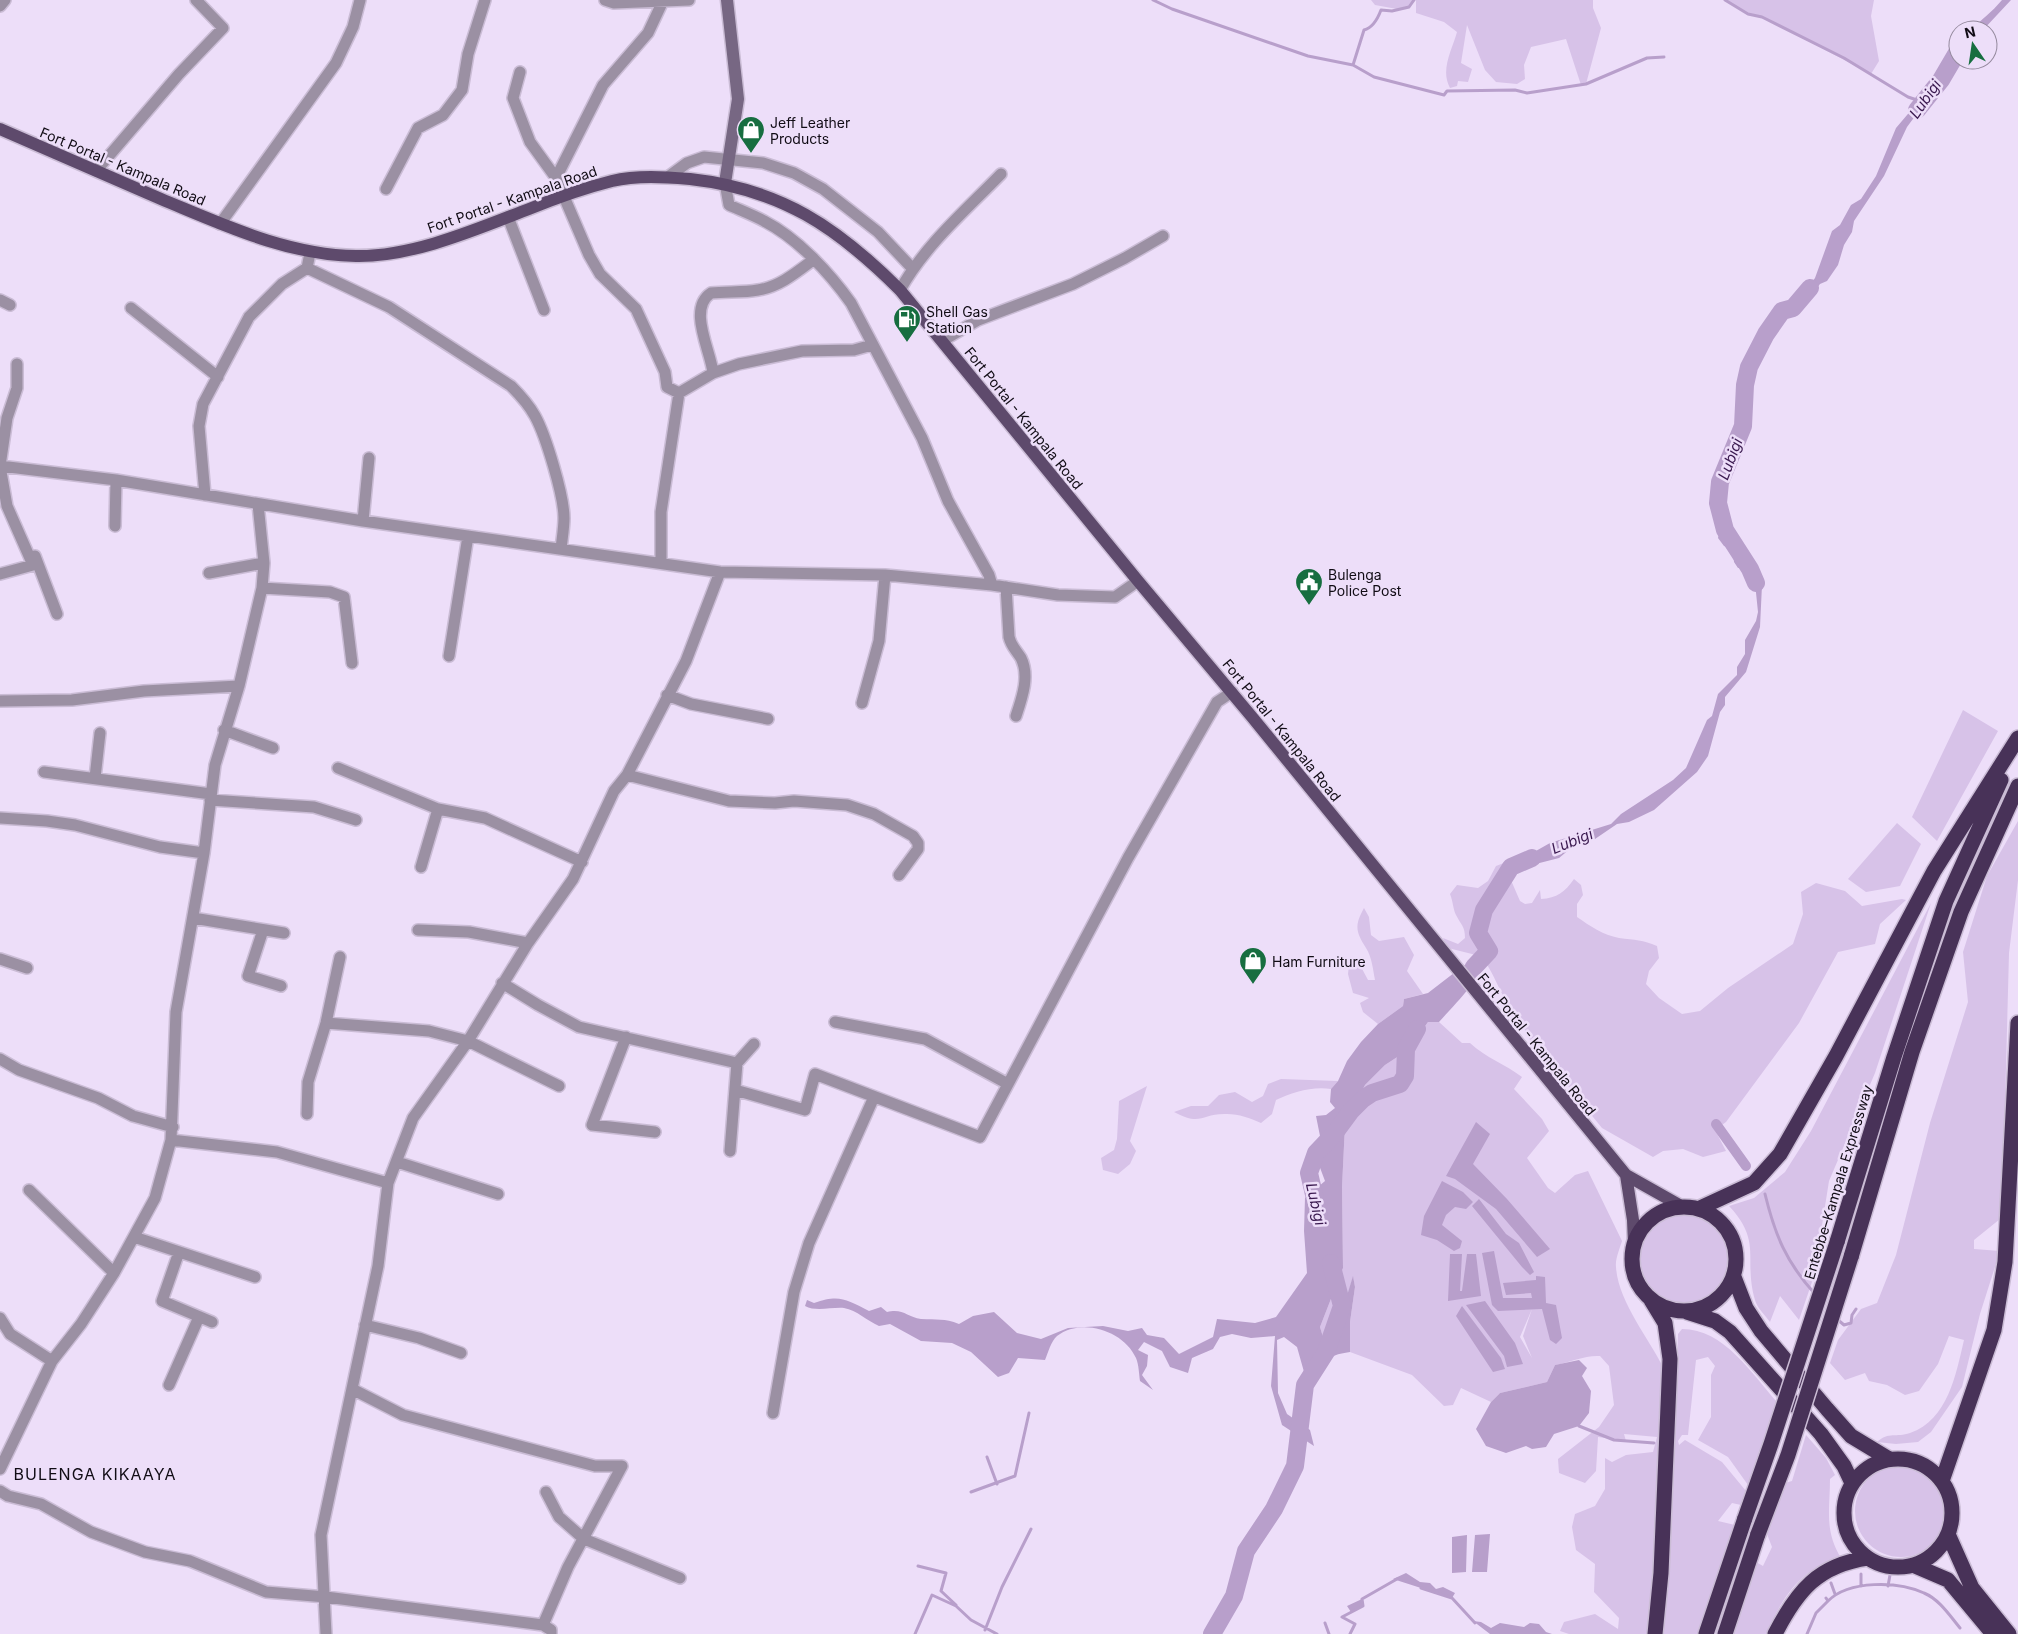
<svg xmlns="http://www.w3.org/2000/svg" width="2018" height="1634" font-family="Inter,sans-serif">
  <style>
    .green { fill: #d7c2e8; fill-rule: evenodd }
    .water { fill: #b89fcb }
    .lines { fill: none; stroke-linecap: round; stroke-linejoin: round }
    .stream { stroke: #b89fcb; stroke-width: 3 }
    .canal { stroke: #b89fcb; stroke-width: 10 }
    .river { stroke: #b89fcb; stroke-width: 18 }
    .street-casing { stroke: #cabcd5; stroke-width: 14 }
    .secondary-casing { stroke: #cabcd5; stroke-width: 15 }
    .primary-casing { stroke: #cabcd5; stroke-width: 15 }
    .highway-casing { stroke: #cabcd5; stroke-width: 18 }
    .street { stroke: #9b90a3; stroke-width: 11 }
    .secondary { stroke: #776783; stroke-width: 12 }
    .primary { stroke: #5e4a6c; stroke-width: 12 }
    .highway { stroke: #483258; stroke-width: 15 }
    .highway-bridge-casing { stroke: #cabcd5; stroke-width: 18; stroke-linecap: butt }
    .highway-bridge { stroke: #483258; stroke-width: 15 }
    .labels { text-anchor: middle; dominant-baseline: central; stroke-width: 5; stroke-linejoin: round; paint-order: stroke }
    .poi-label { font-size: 14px; fill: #110c15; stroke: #eddef9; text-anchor: start }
    .street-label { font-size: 14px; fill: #110c15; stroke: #eddef9 }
    .water-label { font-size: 15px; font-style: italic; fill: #3a194f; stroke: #eddef9 }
    .quarter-label { font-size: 16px; letter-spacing: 1px; fill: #110c15; stroke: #eddef9 }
  </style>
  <rect width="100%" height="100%" fill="#eddef9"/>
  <path class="green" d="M1371 0H1414L1409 7 1397 9 1375 5Z
    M1416 0H1593V8L1601 28 1586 84 1581 85 1566 39 1531 47 1524 65 1525 79 1517 84 1496 82 1485 70 1467 25 1461 63 1472 69 1468 82 1458 81 1457 86 1450 88C1440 70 1452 50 1457 32L1444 22 1416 13Z
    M1725 0H1874L1871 16 1879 61 1871 74 1762 17 1748 14Z
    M1963 710 1998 731 1937 841 1912 817Z
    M2018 821V880L2009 953 2002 1220 2000 1219 1974 1240V1249L2000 1251 1980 1314 1962 1387 1931 1432 1918 1442 1896 1444 1877 1442C1889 1431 1896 1438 1910 1433 1948 1420 1956 1374 1964 1340L1949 1336 1938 1364 1919 1391 1905 1395 1887 1385 1869 1381 1865 1373 1845 1380 1830 1363 1838 1340 1861 1309 1877 1303 1896 1255 1930 1123 1968 1002 1963 952 1987 876Z
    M1897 823 1921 844 1900 886 1866 892 1848 879Z
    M1509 861 1512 870 1510 878 1520 901 1525 904 1532 903 1540 890 1541 899C1557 898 1565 892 1574 879L1581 885 1583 895 1577 904V917C1590 926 1603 935 1619 938 1635 940 1643 940 1657 946L1659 958 1649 971 1646 984 1659 998 1682 1014 1700 1011 1728 988 1793 944 1803 914 1801 892 1816 883 1845 891 1862 906 1902 899 1906 900 1880 924 1875 944 1838 952 1799 1023 1726 1122 1715 1130 1726 1151 1703 1157 1683 1149 1663 1151 1653 1157 1602 1128 1527 1036C1521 1017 1512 1016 1506 1002 1499 988 1494 976 1486 963L1489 951 1480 956 1448 948 1443 938 1458 944 1465 938C1465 926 1461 925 1456 915 1453 909 1453 901 1450 894L1457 885 1478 888 1488 881 1496 866Z
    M1931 903 1875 1073 1829 1181 1814 1276 1799 1320 1780 1296 1770 1322C1766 1316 1757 1308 1755 1300 1743 1259 1763 1242 1729 1206L1754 1198 1785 1172 1811 1131Z
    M1364 908 1369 917 1371 935 1379 941 1404 937 1414 955 1407 971 1423 994 1404 999 1403 1006 1378 1024 1363 1012 1360 1003 1369 998 1353 993 1348 974 1349 965H1360L1368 980H1375C1373 970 1372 957 1366 948 1356 932 1354 926 1364 908Z
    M1428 1022H1439L1462 1043H1470C1486 1058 1505 1064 1522 1077L1514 1089 1542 1119 1549 1131 1527 1158 1548 1188 1555 1193 1575 1175 1588 1171 1622 1241C1620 1248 1615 1259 1616 1267 1618 1301 1648 1337 1663 1367L1657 1556 1648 1634H1569L1560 1631 1564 1622 1595 1614 1618 1629 1619 1618 1594 1592 1595 1564 1576 1550 1572 1527 1575 1514 1595 1506 1605 1489V1458L1612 1462 1626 1455 1653 1452 1657 1437 1624 1434 1626 1441 1598 1437 1596 1471 1585 1483 1559 1473 1558 1459 1599 1427 1614 1405 1609 1366 1600 1356C1585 1355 1571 1362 1555 1365L1547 1382 1500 1393 1491 1402 1461 1388 1453 1405 1444 1406 1412 1375 1350 1352V1322L1355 1287 1353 1277 1334 1339 1325 1344 1320 1327 1343 1268 1342 1187 1345 1125 1365 1085 1385 1065 1408 1050ZM1532 1309 1523 1336 1532 1358 1520 1337Z
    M1281 1079 1338 1081 1331 1089C1313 1086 1292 1092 1276 1100L1272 1114 1261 1123C1250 1118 1239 1114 1227 1114 1201 1113 1202 1127 1174 1112L1191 1106H1208L1219 1095 1235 1092 1252 1102 1263 1096 1268 1084Z
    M1147 1086 1130 1141 1136 1151 1130 1164 1118 1174 1103 1170 1101 1158 1114 1150 1117 1139 1119 1101Z
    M1639 1261a46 46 0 1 1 92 0a46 46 0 1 1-92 0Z
    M1682 1329C1724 1329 1751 1373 1777 1402L1748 1485 1728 1457 1698 1440 1711 1417V1375L1715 1366 1708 1357 1696 1360 1688 1435H1682L1678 1441 1679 1445 1685 1440 1722 1462 1746 1491 1741 1505 1732 1503 1718 1521 1735 1525 1697 1634H1661L1673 1494 1678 1334Z
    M1806 1435 1826 1458 1835 1475 1830 1479C1830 1510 1824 1530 1841 1558 1799 1569 1783 1597 1766 1634H1731L1756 1562 1763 1566 1772 1547 1767 1534 1785 1483 1792 1481Z
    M1855 1511a46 46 0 1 1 92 0a46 46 0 1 1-92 0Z"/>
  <path class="water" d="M2002 0H2011L1983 30H1971C1982 19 1991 13 2002 0Z
    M1958 45V60L1948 68 1953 53Z
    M1931 90 1933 92 1907 127 1884 176 1854 221 1852 232 1844 245 1838 265 1827 281 1820 284 1804 305H1795L1815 278 1832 231 1840 225 1851 205 1861 199 1876 176 1896 128 1924 95Z
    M1766 334 1752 367 1748 386 1745 389C1740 373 1752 343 1766 334Z
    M1734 449C1732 462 1730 478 1719 487 1716 471 1722 459 1734 449Z
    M1718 503 1737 544 1744 552V560L1757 572 1762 585 1760 627 1746 672 1725 697V705L1720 712 1708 756 1697 772 1654 810 1629 822 1617 824 1595 839 1577 843 1559 858 1512 870 1509 861 1527 856 1550 843 1611 824 1621 814 1673 780 1686 768 1707 720 1712 716 1718 694 1737 675V667L1745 654V640L1756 621 1758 612 1755 583 1747 567 1738 568 1734 562 1733 549 1724 546 1718 538 1720 530Z
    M1489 951C1481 979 1458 1001 1439 1022H1428L1408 1050 1385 1065 1365 1085 1345 1125 1342 1187 1343 1268 1320 1327 1325 1344 1333 1341 1353 1276 1355 1287 1350 1322V1352C1326 1355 1319 1364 1308 1386L1297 1347 1284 1337 1277 1340 1278 1393 1287 1414 1310 1430 1314 1446 1282 1425 1271 1386 1275 1336 1251 1338 1232 1334 1220 1337 1213 1349 1192 1358 1188 1373 1170 1367 1162 1351 1144 1342 1138 1350 1148 1355 1147 1366 1142 1375 1153 1390 1140 1381C1139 1375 1139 1365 1136 1358 1124 1331 1082 1317 1057 1336 1051 1341 1048 1353 1045 1360L1018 1358 1009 1373 998 1377 971 1352 952 1343 921 1341 890 1324 879 1326C867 1321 857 1310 844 1308 831 1307 816 1312 805 1306L807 1300 814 1303C839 1294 846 1299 869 1311L881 1307 887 1312C903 1308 907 1317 921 1319 937 1320 944 1318 959 1324L973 1316 994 1312 1017 1333 1041 1339 1068 1328 1103 1326 1128 1331 1142 1328 1147 1335 1164 1338 1179 1354 1213 1337 1217 1319 1255 1323 1276 1317 1307 1273 1304 1231 1305 1198 1325 1181 1319 1165 1321 1141 1316 1116 1326 1115 1335 1108 1330 1102 1331 1089 1338 1081 1347 1061 1361 1042 1378 1024 1403 1006 1404 999 1428 993 1463 966Z
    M1476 1122 1490 1134 1473 1164 1507 1199 1550 1249 1537 1257 1496 1209 1455 1179 1446 1176Z
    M1442 1181 1463 1192 1473 1202 1466 1209 1455 1207 1446 1215 1442 1225 1462 1241 1460 1248 1454 1251 1437 1240 1421 1235 1424 1216Z
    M1479 1199 1506 1234 1519 1243 1534 1272 1530 1275 1522 1267 1472 1206Z
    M1494 1251 1503 1298H1532L1531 1293 1506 1295 1503 1283 1536 1280V1276L1545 1277 1546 1303 1556 1305 1562 1338 1556 1344 1550 1340 1542 1309 1498 1311 1492 1305 1482 1253Z
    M1450 1254H1462L1460 1291H1462L1467 1254H1476L1481 1296 1448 1301Z
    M1485 1301 1515 1343 1523 1364 1507 1367 1504 1356 1466 1305Z
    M1462 1306 1501 1358 1505 1369 1493 1372 1456 1316Z
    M1579 1360 1587 1368 1582 1376 1591 1391 1589 1413 1579 1426 1554 1434 1546 1447 1532 1449 1526 1446 1506 1453 1486 1446 1476 1429 1491 1402 1500 1393 1547 1382 1555 1365Z
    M1490 1534 1487 1572H1472L1475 1535Z
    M1467 1535 1466 1572 1452 1573V1537Z
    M1406 1573 1420 1582 1430 1583 1436 1589 1443 1587 1455 1593 1452 1598 1393 1579Z
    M1362 1599 1363 1606 1351 1612 1347 1606Z
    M1473 1621 1481 1622 1491 1628 1500 1623 1524 1627 1530 1623 1539 1624 1546 1632 1552 1634H1490Z"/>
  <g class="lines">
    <path class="stream" d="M1153 0 1172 9 1308 56 1353 65 1374 77 1444 95 1447 91 1515 90 1527 93 1586 84 1647 58 1664 57
      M1725 0 1748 14 1762 17 1844 58 1908 97 1923 102
      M1353 65 1364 30C1372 28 1378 18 1381 10L1392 11 1409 7 1414 0
      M1765 1194C1775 1235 1786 1262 1815 1294
      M1837 1319 1844 1325 1851 1323 1852 1315 1856 1309
      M1579 1426 1614 1440 1654 1443
      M987 1457 997 1484
      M971 1492 1015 1476 1029 1413
      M918 1566 946 1573 941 1591 956 1605
      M1861 1574V1586
      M1831 1583 1835 1594
      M1888 1586 1890 1575
      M1421 1588 1452 1598 1475 1623
      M1828 1601C1849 1580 1898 1581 1924 1593 1939 1599 1950 1616 1960 1628
      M1325 1623 1329 1634
      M985 1630 1002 1587 1031 1529
      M915 1634 932 1595 956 1606 971 1620 997 1634
      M1350 1634 1355 1624 1342 1617 1363 1606 1362 1599 1397 1579
      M1807 1634 1816 1613 1828 1601 1826 1598"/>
    <path class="canal" d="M1716 1124 1746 1166"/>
    <path class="river" d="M1917 110 1941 80 1958 51
      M1756 583 1750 569 1725 530 1718 503 1720 482 1743 426 1745 385 1749 367 1766 334 1782 311 1793 308 1810 288
      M1474 967 1489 951 1478 933 1484 910 1511 867 1532 858
      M1319 1216 1309 1173 1316 1153 1334 1134 1351 1111 1363 1099 1372 1093 1400 1084 1405 1076 1406 1049 1417 1029
      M1212 1634 1234 1596 1246 1551 1274 1509 1295 1466 1305 1385 1326 1352 1342 1306 1331 1263"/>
    <defs>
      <path id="street" d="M605 0 614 3 689 0
        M0 6 5 0
        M520 72 513 98 530 142 556 178 589 255 600 274 636 309 665 372 667 387 679 393
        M96 171 179 74 223 28 196 0
        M668 177 687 163 704 157 763 163 794 173 823 189 878 232 912 268
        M556 178 603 85 648 33 663 1
        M725 183 729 205C740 210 753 215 764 221 797 238 829 272 851 303L922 438 948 501 989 575 992 585
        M386 189 418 128 443 115 462 90 468 54 485 0
        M508 217 544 310
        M220 224 336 63 353 27 360 0
        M307 268 389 307 511 386C520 395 529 405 535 416 546 436 564 496 564 518 564 528 562 539 561 549
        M900 290C926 244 965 211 1001 174
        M0 300 10 305
        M131 308 218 377
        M942 341 978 320 1073 284 1125 258 1163 236
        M713 373 739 364 802 351 854 350 872 345
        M0 466 116 480 363 521 720 572 885 575 992 585 1058 595 1115 597 1138 581
        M0 466 7 506 33 565 0 574
        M0 466 7 418 17 388V364
        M205 495 199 426 203 404 249 317 282 284 307 268 310 253
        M363 521 369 458
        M115 526 116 480
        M35 556 57 614
        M661 563V512L679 393 713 373C711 351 687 309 711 293 726 291 742 293 758 290 779 287 797 272 813 260
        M209 573 264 563
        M1006 587 1009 637C1011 646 1016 650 1021 658 1030 676 1022 698 1016 716
        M262 588 330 592 344 597 352 663
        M449 656 468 536
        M667 695 691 704 768 719
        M0 701 72 700 144 691 239 686
        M862 703 879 641 885 575
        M224 730 273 748
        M338 768 438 809 485 818 582 862
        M44 772 211 794
        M627 775 729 801 775 803 794 801 847 805 874 814 913 836 918 843V849L899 875
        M95 778 100 733
        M210 800 314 807 356 820
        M0 818 47 821 75 825 160 847 204 853
        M421 867 438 809
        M193 918 284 933
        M263 930 248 976 281 986
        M418 930 469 932 528 943
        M0 959 27 968
        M502 983 538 1005 579 1027 737 1063
        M835 1022 925 1039 1008 1084
        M326 1023 429 1031 468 1041 559 1086
        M626 1037 592 1125 655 1132
        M0 1059 19 1070 98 1098 133 1116 173 1127
        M735 1090 805 1110 815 1074 980 1137 1128 858 1217 702 1232 692
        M307 1114 308 1082 326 1023 340 957
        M171 1140 277 1152 388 1183
        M730 1151 737 1063 754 1044
        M397 1162 498 1194
        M29 1190 114 1273
        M134 1237 255 1277
        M179 1252 162 1301 212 1322
        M0 1318 10 1334 52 1361
        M365 1325 419 1338 461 1353
        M169 1385 199 1317
        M352 1389 403 1415 595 1466H622L568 1567 543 1625
        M773 1413 794 1292 809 1243 874 1097
        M0 1469 52 1361 81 1324 114 1273 155 1198 171 1140 176 1012 204 853 215 765 239 686 262 588 264 563 258 504
        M0 1491 8 1496 41 1504 91 1532 145 1552 190 1561 266 1592 326 1597 543 1625 551 1630V1634
        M546 1492 559 1517 584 1539 680 1578
        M326 1634 321 1535 378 1266 388 1183 413 1118 468 1041 528 943 573 879 614 791 627 775 686 661 720 572"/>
      <path id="secondary" d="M725 183 738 99 727 0"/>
      <path id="primary" d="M0 129C54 152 107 176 161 199 224 225 287 255 356 256 413 257 477 229 529 209 556 198 584 188 612 181 637 175 665 177 690 179 781 189 837 227 900 290L1138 581 1252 717 1626 1175 1681 1206
        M1626 1175 1633 1220 1634 1244"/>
      <path id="highway" d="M1632 1259a52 52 0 1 1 104 0a52 52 0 1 1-104 0Z
        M1700 1208 1754 1183 1780 1154 1836 1056 1934 871 2018 738
        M1837 1242 1894 1057 1946 901 2001 780
        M1851 1257 1912 1052 1961 912 2018 786
        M1734 1277 1746 1308 1761 1331 1827 1409 1851 1436 1889 1459
        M1651 1300 1665 1323 1670 1359 1661 1573 1655 1634
        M1687 1312 1715 1321 1730 1332 1821 1434 1844 1466 1852 1483
        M1844 1513a54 54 0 1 1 108 0a54 54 0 1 1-108 0Z
        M1942 1481 1994 1330 2005 1262 2018 1023
        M1948 1534 1972 1588 2009 1634
        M1913 1565 1948 1580 1993 1634
        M1706 1634 1745 1518
        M1725 1634 1758 1534
        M1775 1634C1797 1591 1818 1565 1868 1558"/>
    </defs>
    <use href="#street" class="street-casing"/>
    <use href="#secondary" class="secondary-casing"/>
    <use href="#primary" class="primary-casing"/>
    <use href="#highway" class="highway-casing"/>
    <use href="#street" class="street"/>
    <use href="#secondary" class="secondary"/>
    <use href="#primary" class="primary"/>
    <use href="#highway" class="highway"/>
    <defs>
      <path id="highway-bridge" d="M1745 1518 1771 1444 1837 1242
        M1758 1534 1788 1455 1851 1257"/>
    </defs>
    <use href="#highway-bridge" class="highway-bridge-casing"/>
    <use href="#highway-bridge" class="highway-bridge"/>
  </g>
  <defs>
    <symbol id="shop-pin" viewBox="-11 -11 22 30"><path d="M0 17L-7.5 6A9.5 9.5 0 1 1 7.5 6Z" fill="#176e40" stroke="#eddef9"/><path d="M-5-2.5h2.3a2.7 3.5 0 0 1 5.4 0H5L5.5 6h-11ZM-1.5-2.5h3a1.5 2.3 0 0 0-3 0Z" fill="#fff"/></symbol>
    <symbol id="fuel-pin" viewBox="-11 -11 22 30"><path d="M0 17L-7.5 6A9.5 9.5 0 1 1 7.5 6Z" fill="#176e40" stroke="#eddef9"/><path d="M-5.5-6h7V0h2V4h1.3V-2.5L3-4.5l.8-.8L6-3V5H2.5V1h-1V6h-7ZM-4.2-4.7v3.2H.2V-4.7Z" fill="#fff"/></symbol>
    <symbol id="civic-pin" viewBox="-11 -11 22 30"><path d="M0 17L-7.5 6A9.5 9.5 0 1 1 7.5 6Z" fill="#176e40" stroke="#eddef9"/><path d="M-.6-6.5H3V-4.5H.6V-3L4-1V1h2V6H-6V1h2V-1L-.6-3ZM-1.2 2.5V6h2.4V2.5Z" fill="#fff"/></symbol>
  </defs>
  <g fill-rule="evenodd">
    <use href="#shop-pin" x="735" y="114" width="32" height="43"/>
    <use href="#fuel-pin" x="891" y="303" width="32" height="43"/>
    <use href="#civic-pin" x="1293" y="566" width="32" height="43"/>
    <use href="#shop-pin" x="1237" y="945" width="32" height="43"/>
  </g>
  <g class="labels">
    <g class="poi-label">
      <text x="770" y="122">Jeff Leather<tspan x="770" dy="16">Products</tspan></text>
      <text x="926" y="311">Shell Gas<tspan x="926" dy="16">Station</tspan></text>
      <text x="1328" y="574">Bulenga<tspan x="1328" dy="16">Police Post</tspan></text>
      <text x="1272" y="961">Ham Furniture</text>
    </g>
    <g class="street-label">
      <text transform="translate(123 166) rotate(23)">Fort Portal - Kampala Road</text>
      <text transform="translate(512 199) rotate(-19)">Fort Portal - Kampala Road</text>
      <text transform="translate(1024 418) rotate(51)">Fort Portal - Kampala Road</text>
      <text transform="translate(1282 730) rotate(51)">Fort Portal - Kampala Road</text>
      <text transform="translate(1537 1044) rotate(51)">Fort Portal - Kampala Road</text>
      <text transform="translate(1838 1182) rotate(-73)">Entebbe–Kampala Expressway</text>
    </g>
    <g class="water-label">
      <text transform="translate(1925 99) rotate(-55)">Lubigi</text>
      <text transform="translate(1730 459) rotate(-69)">Lubigi</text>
      <text transform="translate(1572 841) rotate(-22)">Lubigi</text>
      <text transform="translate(1316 1204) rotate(77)">Lubigi</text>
    </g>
    <g class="quarter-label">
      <text x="95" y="1474">BULENGA KIKAAYA</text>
    </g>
  </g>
  <g transform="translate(1973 45) rotate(347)"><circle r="24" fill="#eddef9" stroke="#958a9e"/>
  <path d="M0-4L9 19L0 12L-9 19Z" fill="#176e40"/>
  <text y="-8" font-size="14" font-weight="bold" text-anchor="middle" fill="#110c15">N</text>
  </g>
</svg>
